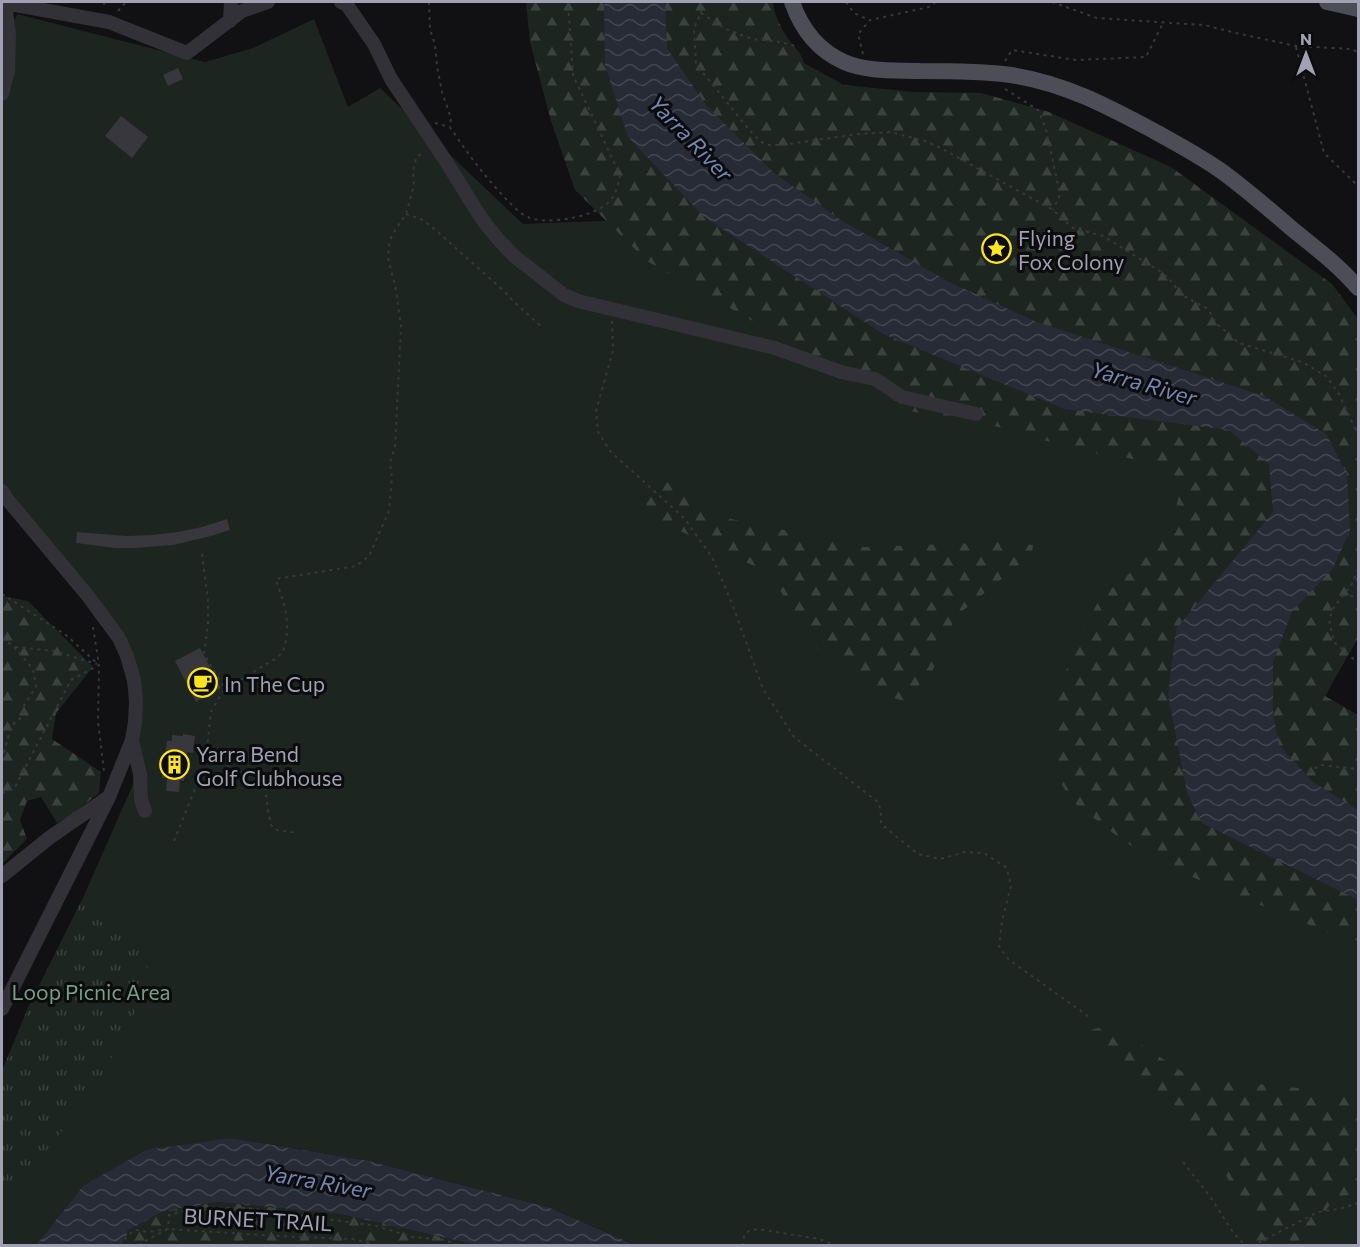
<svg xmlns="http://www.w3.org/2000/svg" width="1360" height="1247" font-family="Commissioner,sans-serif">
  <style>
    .grass { fill: #1c251f }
    .forest { fill: url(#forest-firs) }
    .park { fill: url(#park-tufts) }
    .water { fill: url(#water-waves) }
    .building { fill: #38373d }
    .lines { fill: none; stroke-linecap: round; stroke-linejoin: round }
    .path { stroke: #37373e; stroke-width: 2; stroke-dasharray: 3 4.5; stroke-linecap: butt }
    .minor { stroke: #323137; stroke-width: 14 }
    .major { stroke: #4d4d57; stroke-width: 16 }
    .labels { text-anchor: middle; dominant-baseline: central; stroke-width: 6; stroke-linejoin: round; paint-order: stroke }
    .poi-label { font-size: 21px; fill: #a0a2b4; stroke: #0c0b0d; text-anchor: start }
    .park-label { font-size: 21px; fill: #75a182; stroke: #0c0b0d }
    .street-label { font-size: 21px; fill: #a0a2b4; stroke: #0c0b0d }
    .water-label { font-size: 22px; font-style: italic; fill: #7387b3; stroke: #0c0b0d }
  </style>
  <defs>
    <pattern id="forest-firs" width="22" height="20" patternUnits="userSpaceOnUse" patternTransform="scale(1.5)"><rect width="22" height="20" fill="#1c251f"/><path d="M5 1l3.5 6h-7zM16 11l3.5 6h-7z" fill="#3a423d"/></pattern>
    <pattern id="park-tufts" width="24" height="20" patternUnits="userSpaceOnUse" patternTransform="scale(1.5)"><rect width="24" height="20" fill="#1c251f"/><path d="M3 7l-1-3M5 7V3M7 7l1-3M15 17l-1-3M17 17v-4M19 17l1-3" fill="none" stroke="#3a423d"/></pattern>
    <pattern id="water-waves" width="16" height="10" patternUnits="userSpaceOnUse" patternTransform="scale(1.5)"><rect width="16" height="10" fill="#262b36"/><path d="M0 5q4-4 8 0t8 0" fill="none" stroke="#424751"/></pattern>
  </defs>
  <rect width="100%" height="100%" fill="#111012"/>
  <path class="grass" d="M17 14 205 62 253 48 314 19 348 107 380 88 523 224 704 217 1229 430 1358 900V1245H635L548 1207 369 1161 231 1138 83 1186 36 1245H2V1071L28 1008 82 900 134 782 127 656 2 491V94L9 35Z"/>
  <path class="forest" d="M526 2H773C774 13 779 24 785 34 792 46 800 49 804 63L844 85 915 92 981 93 1049 112 1171 167 1332 284 1358 319V638L1325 696 1358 715V945L1156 862 1121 839 1073 802 1051 768 1054 707 1078 636 1102 596 1142 563 1176 507 1182 485 1180 478 1140 460 1075 450 1010 429 898 409 772 332 647 261 575 190 551 121 530 42Z
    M659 477 717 516 864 547 1006 542 1033 545 1032 554 961 612 942 640 933 670 904 701 870 691 818 650 769 573 653 518C640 505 637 496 643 478Z
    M2 596 28 601 93 667 56 713 52 739 101 772 99 793 70 816 57 823 41 797 27 801 20 820 27 839 2 864Z
    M1098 1028 1122 1035 1142 1045 1187 1075 1236 1082 1327 1091 1358 1092V1193L1334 1198 1315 1228 1309 1245H1257L1248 1217 1234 1192 1216 1154 1194 1126 1176 1106 1131 1072 1087 1031Z
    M218 1202 340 1214 477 1245 121 1246 127 1236V1231L164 1211Z"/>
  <path class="park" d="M82 900 91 905 86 915 152 945 140 1002 98 1084 6 1203 2 1206V1071L28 1008Z"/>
  <path class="water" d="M604 2H665L667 48 706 105 774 173 841 220 949 282 1037 322 1264 396 1326 434 1347 474 1350 531 1332 570 1292 611 1273 663V714L1279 745 1313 782 1358 810V900L1202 823 1187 793 1168 695 1176 629 1273 512 1269 464 1229 430 1064 409 883 334 704 217 628 137 605 65Z
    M231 1138 369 1161 548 1207 635 1245H477L340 1214 218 1202 164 1211 127 1231V1236L121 1245H36L83 1186 146 1150Z"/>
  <path class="building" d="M178 68 183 79 168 86 163 75Z
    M121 116 148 137 132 158 105 136Z
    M227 519 230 530 211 536 173 545 134 548H115L76 543 77 532 127 536 152 535 178 532 202 527Z
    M200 648 221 688 196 702 175 661Z
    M183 734 195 736 193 753 187 752 184 781 180 780 179 792 166 791 167 778H162L167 741H172V735L183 736Z"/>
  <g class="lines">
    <path class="path" d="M104 2 105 8
      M429 2 430 29 435 45 437 66 442 92 451 118 450 127
      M701 2V13L694 28 696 64 751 132 761 142 769 145H782L858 134 890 132 925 141 941 148 1053 210 1073 228 1103 236 1161 272 1170 280 1182 295 1208 309 1216 323 1239 343 1302 362 1326 376 1339 394 1358 435
      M846 2 854 13 869 20
      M1052 2 1097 18 1204 25 1236 33 1296 46 1351 49 1358 52
      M118 11 126 2
      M701 13 726 29 752 39 781 42 799 47
      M1296 47 1324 153 1356 184 1358 188
      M863 54 858 34 870 20 929 7 936 2
      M1005 61 1012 50 1076 60 1146 57 1163 23
      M1005 89 1038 110 1046 129 1060 195 1053 210
      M435 123 450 127C467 153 485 177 507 200 513 206 520 214 528 217 541 224 573 219 587 214 609 206 616 199 620 175L573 75 568 2
      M406 214 423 220 432 227 504 291 513 301 543 328
      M612 321 613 351 596 411 598 432 610 451 685 519 713 559 733 606 763 689 794 737 879 803 881 815V824L918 854 940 859 965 852 984 853 1007 868 1011 886 1002 921 999 946 1008 959 1092 1019
      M202 554 208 601V624L204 654 225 689
      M1358 569 1352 584 1334 607 1329 620 1334 642 1358 663
      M2 594 66 635 98 664
      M1343 595 1358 597
      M93 627 99 665
      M2 638 13 646 33 669 36 687 23 707 22 717 11 726 4 753 2 752
      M15 647 54 651 97 664
      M206 757 258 779 265 786 268 810 271 825 277 830 298 833
      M1308 772 1321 765 1358 769
      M2 793 15 787 71 680 99 665 98 722 104 771
      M174 841 199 779 206 757 211 712 217 701 225 689 275 659C276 658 281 654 282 653 289 640 288 614 283 601 281 594 278 587 276 579L356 566 369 556 389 511 392 478 390 462 395 447 401 327 396 290 388 258 389 245 392 235 406 214 414 185 413 172 416 158 424 151
      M1183 1162C1194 1176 1205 1189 1215 1204 1225 1219 1232 1235 1247 1246
      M121 1246 127 1236 135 1230 148 1232 168 1229 169 1215 193 1208H247L377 1226 412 1237 446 1240 458 1246
      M140 1246 141 1243 168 1229 279 1236 353 1239 379 1246
      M743 1246 744 1235 749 1231 758 1229 819 1239 838 1246
      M1252 1246 1318 1212 1339 1209 1358 1203"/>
    <path class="minor" d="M341 2 347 5 374 44 391 79 445 160 482 219 497 238 514 256 564 295 578 301 775 348 841 372 875 379 902 397 976 414
      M5 3 109 22 187 53 242 11 268 2
      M230 21 231 2
      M2 94 8 70 9 35 5 2
      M2 491 7 499 88 596 119 638 127 656 134 680 136 701 135 722 132 740 109 797 2 1009
      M132 740 140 774 141 800 145 811
      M2 876 49 838 107 798"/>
    <path class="major" d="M792 2C801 28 817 50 844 62 867 72 895 70 920 71 950 71 981 71 1011 75 1064 83 1107 106 1154 131 1177 144 1202 157 1224 173 1247 190 1269 209 1291 228 1314 247 1339 265 1358 288
      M1327 2 1358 9"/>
  </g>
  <defs>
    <symbol id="sight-ring" viewBox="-11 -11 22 22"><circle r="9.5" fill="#0c0b0d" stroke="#ffe61b" stroke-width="1.5"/><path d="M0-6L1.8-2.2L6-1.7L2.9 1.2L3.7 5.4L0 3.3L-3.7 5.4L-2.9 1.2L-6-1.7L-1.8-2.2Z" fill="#ffe61b"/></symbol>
    <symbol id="cafe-ring" viewBox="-11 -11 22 22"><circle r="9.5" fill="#0c0b0d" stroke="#ffe61b" stroke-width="1.5"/><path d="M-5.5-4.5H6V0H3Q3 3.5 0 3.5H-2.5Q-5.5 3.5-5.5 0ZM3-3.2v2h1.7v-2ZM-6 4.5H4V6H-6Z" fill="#ffe61b"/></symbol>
    <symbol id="building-ring" viewBox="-11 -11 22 22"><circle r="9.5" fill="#0c0b0d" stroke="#ffe61b" stroke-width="1.5"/><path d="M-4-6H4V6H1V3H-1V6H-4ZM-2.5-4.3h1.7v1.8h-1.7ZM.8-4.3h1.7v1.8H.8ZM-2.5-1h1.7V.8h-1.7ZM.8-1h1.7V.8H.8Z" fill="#ffe61b"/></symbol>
  </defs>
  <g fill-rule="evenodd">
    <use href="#sight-ring" x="980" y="232" width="33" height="33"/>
    <use href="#cafe-ring" x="186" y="666" width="33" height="33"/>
    <use href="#building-ring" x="158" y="748" width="33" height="33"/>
  </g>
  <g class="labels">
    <g class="poi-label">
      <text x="1018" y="237">Flying<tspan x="1018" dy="24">Fox Colony</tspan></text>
      <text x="224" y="683">In The Cup</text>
      <text x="196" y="753">Yarra Bend<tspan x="196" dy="24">Golf Clubhouse</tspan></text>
    </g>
    <g class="park-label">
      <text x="91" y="991">Loop Picnic Area</text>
    </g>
    <g class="street-label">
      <text transform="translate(258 1219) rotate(3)">BURNET TRAIL</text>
    </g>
    <g class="water-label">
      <text transform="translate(691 138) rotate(46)">Yarra River</text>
      <text transform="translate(1144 383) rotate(16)">Yarra River</text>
      <text transform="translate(318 1181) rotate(10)">Yarra River</text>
    </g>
  </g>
  <rect width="1360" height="1247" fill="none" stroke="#a0a2b4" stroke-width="6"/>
  <g transform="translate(1306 54)" stroke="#0c0b0d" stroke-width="4.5" paint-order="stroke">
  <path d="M0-4.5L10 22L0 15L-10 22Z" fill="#a0a2b4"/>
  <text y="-9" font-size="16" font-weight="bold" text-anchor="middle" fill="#a0a2b4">N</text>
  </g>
</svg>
